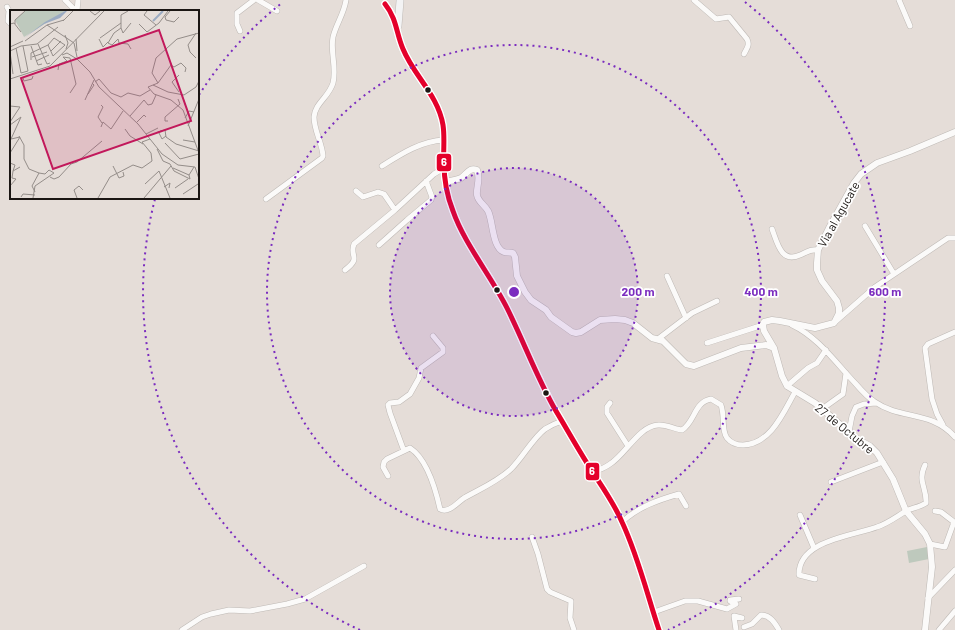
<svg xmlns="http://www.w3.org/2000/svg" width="955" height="630" font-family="Barlow,sans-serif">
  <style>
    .green { fill: #bec9bd }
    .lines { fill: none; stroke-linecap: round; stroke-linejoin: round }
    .minor-casing { stroke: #beb9b5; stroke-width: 6 }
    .tertiary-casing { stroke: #beb9b5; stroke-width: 7 }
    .secondary-casing { stroke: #beb9b5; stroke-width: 8 }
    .minor { stroke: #fbfaf9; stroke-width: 5 }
    .tertiary { stroke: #fbfaf9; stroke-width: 6 }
    .secondary { stroke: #f3f3f4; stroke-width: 7 }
    .bus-1-casing { stroke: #fff; stroke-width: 8 }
    .bus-1 { stroke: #e4002b; stroke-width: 5 }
    .ring { fill: none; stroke: #7b2cbf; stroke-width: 2; stroke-dasharray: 2 4 }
    .bus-dot { fill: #1b1613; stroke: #fff; stroke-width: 1.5 }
    .labels { text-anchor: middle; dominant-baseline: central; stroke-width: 3.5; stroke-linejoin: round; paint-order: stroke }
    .street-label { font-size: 12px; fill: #1b1613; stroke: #fff }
    .inset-river { fill: none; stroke: #9babc2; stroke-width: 2 }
    .inset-road { fill: none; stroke: #948d89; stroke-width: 1 }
    .view { fill: #c2185b; fill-opacity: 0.15; stroke: #c2185b; stroke-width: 2 }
    .inset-edge { fill: none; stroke: #1b1613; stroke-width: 2 }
    .centre { fill: #7b2cbf; stroke: #fff; stroke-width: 2 }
    .ring-label { font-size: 12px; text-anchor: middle; font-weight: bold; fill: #7b2cbf; stroke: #fff; stroke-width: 3.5; stroke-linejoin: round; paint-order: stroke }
    .line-badge { stroke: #fff; stroke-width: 1.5 }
    .badge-label { font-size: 11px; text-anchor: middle; font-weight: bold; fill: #fff }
  </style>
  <rect width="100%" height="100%" fill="#e5ddd8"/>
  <path class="green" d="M927 547 929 559 909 563 907 551Z"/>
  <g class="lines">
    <defs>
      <path id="minor" d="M65 0 76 11
        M258 0 277 11
        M694 0 716 19 729 17 747 39C750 45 747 48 744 54
        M899 0 910 26
        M7 7 9 11 8 21 11 24
        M77 11 78 0
        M240 31 237 24V13L254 0
        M382 166C401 154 421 141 444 140
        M356 191 363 197 378 192 384 194 395 210
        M266 199 322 158 323 156C322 142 314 131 314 117 315 103 329 97 333 83 337 68 330 52 333 37 336 24 344 14 346 0
        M865 226 894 274
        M772 229C777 242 781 264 800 255 807 252 810 249 818 250
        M379 245 407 220 431 200 432 197 426 181
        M345 270C362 257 349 257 354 244L395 210 434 174 444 168
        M667 276 686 318
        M835 322 875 287 942 242 948 238H955
        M792 325C818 337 836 363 855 383 861 390 867 397 875 402 901 420 931 410 955 437
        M658 339 692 313 717 301
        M707 343 763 325
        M787 386 808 368 817 363 826 350
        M610 403 607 407V413L628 446
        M822 409 843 394 846 373
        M943 425 937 414 932 399 925 348 928 344 955 332
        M849 432 852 416 856 407 864 404 876 403
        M404 451 390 413 388 405 390 403 399 402 410 394 419 378 421 368 443 352V348L433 336
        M593 472C599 470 605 468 610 464 625 455 639 426 658 425 666 424 674 429 682 430 695 422 694 402 711 399L721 405C725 416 721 430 727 438 731 443 737 445 743 445 771 444 783 413 795 392
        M388 476 383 467 384 462 387 459 410 448C427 459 436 491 440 509 448 514 457 503 464 498 480 489 497 482 511 469 523 457 533 438 545 429 550 426 556 423 562 421
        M831 482 883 462
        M800 515 814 548
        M622 522C638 507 658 500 679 494L686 506
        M532 537 538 554 547 589 550 592 571 601 570 618 574 630
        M930 544 945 547 954 522 941 512 935 511
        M815 579 799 575C798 540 853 536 877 527 887 524 896 517 906 511 912 508 920 507 926 503 927 487 917 482 925 465
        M928 598 955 570
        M654 612 685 601H698L727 609 736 604 730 601V600L739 599
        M744 627 752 624 761 615C770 615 775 623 779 630
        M182 630 202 617 211 614 229 610 250 611 287 604 305 599 364 566
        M736 630 734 616 742 618
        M939 630 955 611"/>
      <path id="tertiary" d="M445 182C450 181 457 180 461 178 467 174 469 167 477 170 481 179 476 187 477 195 478 202 485 205 488 211 493 220 492 248 504 252 507 253 510 252 513 253L515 257 517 276 525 292 531 300 546 310 551 317 572 332 576 333 581 332 600 320 615 319 625 320 633 323 652 338 663 341 686 364 694 366 741 348 766 345 774 348
        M925 630 932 567 930 544 925 534 906 511 893 479 877 453 870 446 857 439 815 403 787 386 782 376 774 348 764 331 763 325 764 322 772 320 780 321 815 328 834 323 839 313V308L837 301 822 281 817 270V263L818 250 829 228 854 183 861 174 877 163 910 151 955 132"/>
      <path id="secondary" d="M385 4C397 19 396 33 403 49 414 76 438 95 443 125 445 138 443 151 444 163 444 180 447 196 453 211 464 243 491 276 507 308 524 342 537 378 556 411 568 431 579 451 592 471 603 488 614 503 622 522 638 556 647 594 659 630
        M398 26 400 1"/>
    </defs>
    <use href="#minor" class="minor-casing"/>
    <use href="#tertiary" class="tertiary-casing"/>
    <use href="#secondary" class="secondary-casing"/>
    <use href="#minor" class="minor"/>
    <use href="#tertiary" class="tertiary"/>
    <use href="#secondary" class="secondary"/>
    <defs>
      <path id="bus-1" d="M385 4C397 19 396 33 403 49 414 76 438 95 443 125 445 138 443 151 444 163 444 180 447 196 453 211 464 243 491 276 507 308 524 342 537 378 556 411 568 431 579 451 592 471 603 488 614 503 622 522 638 556 647 594 659 630"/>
    </defs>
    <use href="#bus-1" class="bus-1-casing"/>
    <use href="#bus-1" class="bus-1"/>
  </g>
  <circle cx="514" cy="292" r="124" fill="#7b2cbf" fill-opacity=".12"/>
  <g class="ring">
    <circle cx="514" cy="292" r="124"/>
    <circle cx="514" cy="292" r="247"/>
    <path d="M360 630A371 371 0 0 1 155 199M199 95A371 371 0 0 1 283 2M745 2A371 371 0 0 1 668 630"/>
  </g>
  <g class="bus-dot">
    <circle cx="428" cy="90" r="3.5"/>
    <circle cx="497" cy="290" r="3.5"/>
    <circle cx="546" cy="393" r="3.5"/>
  </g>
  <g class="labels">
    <g class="street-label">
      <text transform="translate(838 214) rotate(-61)">Via al Agucate</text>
      <text transform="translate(845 428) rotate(39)">27 de Octubre</text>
    </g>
  </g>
  <g transform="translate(10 10)">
    <rect width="189" height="189" fill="#e5ddd8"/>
    <path d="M15 1H55L14 27 5 10Z" fill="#bec9bd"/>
    <path d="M55 1H57L50 8 34 14 14 28 35 12Z" fill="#9babc2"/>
    <path class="inset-river" d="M143 11 153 1"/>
    <path class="inset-road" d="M80 1 85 5 90 1M118 1 111 5V18L104 23 98 33 102 35 108 29 109 33 118 34 121 39M137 1 134 5 146 15M160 1 155 7 156 10 164 12 169 7M53 11 63 1M0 14 4 13 11 22M5 14V10L15 1M129 14 137 22 149 13 158 1M37 15 64 33 67 47M111 18 113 23 121 13M186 23 178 35 180 42 186 48M189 23 167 29 146 48 142 63 148 73 138 77 144 84 161 90 173 100 189 143M55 25 58 33 56 39M90 28 111 13M66 29 67 41M89 29 93 37 98 32M15 31 37 15 54 10M28 34 37 54 40 53M21 36 28 55 32 54M0 37 13 31M6 38 11 63 18 61 13 36M0 41 11 36 27 34 48 17M41 41 51 31M0 42 3 64M52 45 57 43 67 49M22 47 37 42M67 49 80 62 89 77 128 114 152 144 168 155 185 157 189 169M21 50V43L38 35 44 28 55 35 43 46 38 35M26 51 39 45M48 60 49 54 57 51 53 47 60 48M13 68 14 71 22 69 23 66M0 69 40 56 94 1M85 72 89 69 101 83 111 87 118 83 130 86 140 80M148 73 161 55 164 57 171 53 176 58 175 62M143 75 158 82 174 85 186 77 189 71M169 82 162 72 169 65M60 83 66 74 60 48M78 84 84 75 82 73M75 90 84 70M91 95 93 97 88 107 92 113M0 96 10 97 0 112M120 106 134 90 138 95 142 94 146 85M175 108 179 101 184 102M158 111H155V107L170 94 168 89M127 112 134 105 136 107M0 115 11 107 1 129 10 127 0 143M178 116 189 89M91 117 93 112 101 119 113 101M115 119 120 126 133 134M148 121 152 129 156 126M150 121 155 120 156 127 166 134 189 141M136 124 148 118M9 126 14 135V149L19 159 29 163 22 176 25 182M173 130 185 132M155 133 170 149 189 144M147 139 153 151 160 154 164 161 180 169 179 165M0 153 5 155 3 161 10 157M103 156 109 168 114 166 113 162M163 158 179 165 184 157M40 167 44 169 49 167 61 154 67 152 92 131M135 174 149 161 160 188M0 176 6 169 2 168 3 161M154 177 160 173 159 178M165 178 178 169M173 184 188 174M11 187 13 184 25 185M23 188 25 176 44 163 39 160 35 164 29 163M67 188 64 180 69 176 73 180M88 188 100 167 123 155 132 158 142 151 141 143 132 132 140 129M134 188 161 156"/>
    <path class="view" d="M149 20 181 111 43 159 11 68Z"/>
    <rect width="189" height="189" class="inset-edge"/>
  </g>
  <circle cx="514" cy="292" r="6" class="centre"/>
  <g class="ring-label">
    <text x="638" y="296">200 m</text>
    <text x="761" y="296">400 m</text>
    <text x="885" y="296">600 m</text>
  </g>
  <g class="line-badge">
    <rect x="436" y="153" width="16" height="19" rx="4" fill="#e4002b"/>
    <rect x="585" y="462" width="15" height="19" rx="4" fill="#e4002b"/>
  </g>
  <g class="badge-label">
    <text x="444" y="166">6</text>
    <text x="592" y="475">6</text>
  </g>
</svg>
